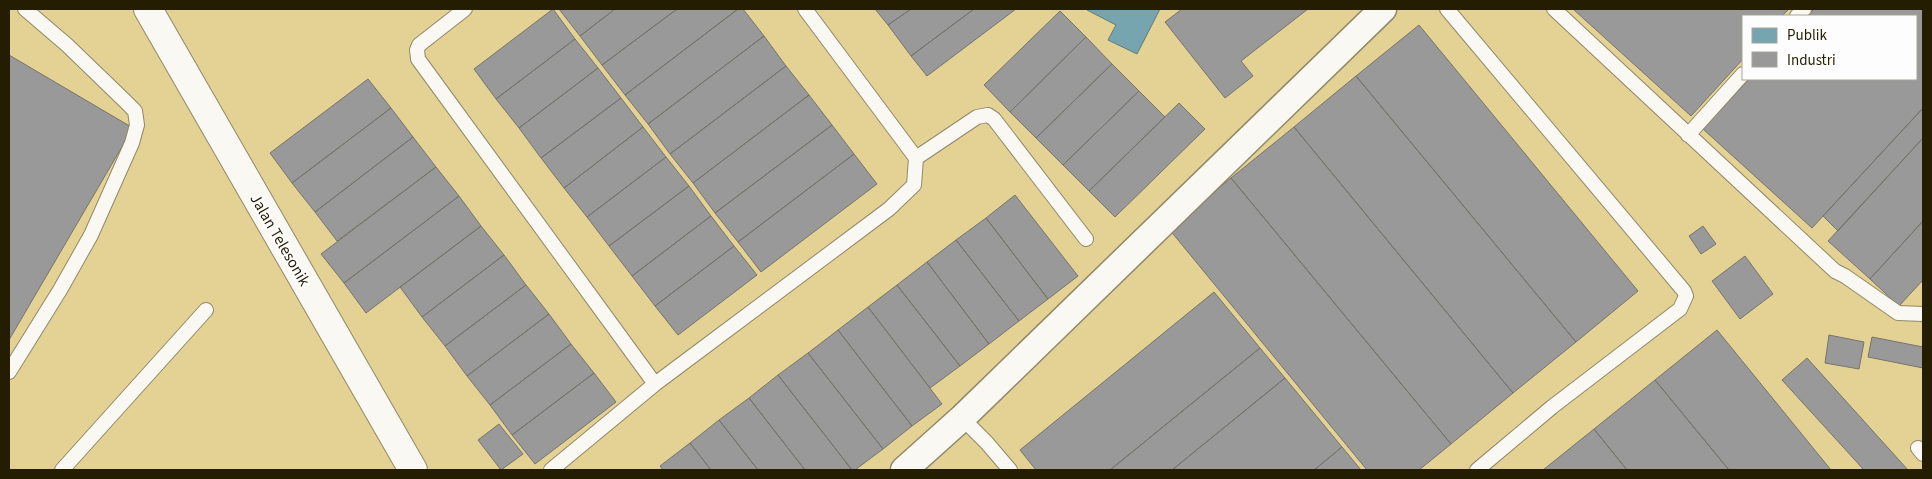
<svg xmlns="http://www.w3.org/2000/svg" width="1932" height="479" font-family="'Source Sans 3',sans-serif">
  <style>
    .built { fill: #e4d295; fill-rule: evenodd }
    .public { fill: #76a5af; stroke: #5e7c7b }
    .industry { fill: #999; stroke: #76746b }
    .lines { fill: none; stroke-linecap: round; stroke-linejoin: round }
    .service-casing { stroke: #908869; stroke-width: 16 }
    .minor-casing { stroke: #908869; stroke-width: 29 }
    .tertiary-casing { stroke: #908869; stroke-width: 30 }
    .service { stroke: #faf8f2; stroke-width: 14 }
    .minor { stroke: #faf8f2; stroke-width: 26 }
    .tertiary { stroke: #faf8f2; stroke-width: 28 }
    .labels { text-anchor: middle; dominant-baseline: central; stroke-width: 5; stroke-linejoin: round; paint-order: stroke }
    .street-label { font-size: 16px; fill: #251d01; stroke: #fdfdfd }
  </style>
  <rect width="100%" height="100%" fill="#dbd0aa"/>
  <path class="built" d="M9 9H1923V470H9ZM1743 16H1916V79H1743Z"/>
  <path class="public" d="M1087 9H1160L1137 54 1108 40 1116 25 1087 10Z"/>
  <path class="industry" d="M553 9 575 39 496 99 474 69Z
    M559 9H615L580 36Z
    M615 9H677L602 65 580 36Z
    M677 9H738L625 95 602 65Z
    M738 9H743L764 36 648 124 625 95Z
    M875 9H911L888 25Z
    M911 9H974L911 56 888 25Z
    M974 9H1016L927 76 911 56Z
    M1182 9H1308L1241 61 1253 76 1225 98 1165 22Z
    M1573 9H1789L1782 16H1743V59L1691 116Z
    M1814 9H1923V108L1812 228 1703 129 1749 79H1916V16H1807Z
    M1060 11 1086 37 1010 112 984 85Z
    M1419 25 1638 291 1576 342 1356 76Z
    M764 36 786 66 670 154 648 124Z
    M1086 37 1112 64 1036 138 1010 112Z
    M575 39 598 68 519 128 496 99Z
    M9 55 133 128 9 340Z
    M1112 64 1139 91 1063 165 1036 138Z
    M786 66 809 95 693 183 670 154Z
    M598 68 621 98 541 158 519 128Z
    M1356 76 1576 342 1513 393 1294 127Z
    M368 79 391 108 292 183 270 153Z
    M1139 91 1165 117 1089 191 1063 165Z
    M809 95 832 125 715 213 693 183Z
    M621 98 643 127 564 188 541 158Z
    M1179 103 1205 129 1115 217 1089 191Z
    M391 108 413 137 315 212 292 183Z
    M1923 108V138L1838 231 1823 216Z
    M832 125 854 154 738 242 715 213Z
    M643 127 666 157 587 217 564 188Z
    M1294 127 1513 393 1451 444 1231 178Z
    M413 137 436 167 337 241 315 212Z
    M1923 138V221L1870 279 1828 241Z
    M854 154 877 184 761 272 738 242Z
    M666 157 689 186 609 246 587 217Z
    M436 167 459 196 344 283 321 254Z
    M1231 178 1451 444 1419 470H1367L1169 229Z
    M689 186 711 216 632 276 609 246Z
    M1015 195 1078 276 1048 299 986 218Z
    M459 196 481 226 366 313 344 283Z
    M711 216 734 246 655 306 632 276Z
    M986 218 1048 299 1019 321 956 240Z
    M1923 221V280L1899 306 1870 279Z
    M481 226 504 255 422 317 400 287Z
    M1703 226 1716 244 1701 254 1689 236Z
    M956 240 1019 321 989 344 927 262Z
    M734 246 757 275 678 335 655 306Z
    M504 255 526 285 445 346 422 317Z
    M1745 256 1773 294 1740 319 1712 281Z
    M927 262 989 344 960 366 897 285Z
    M526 285 549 314 467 376 445 346Z
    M897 285 960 366 930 388 868 307Z
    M1214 292 1260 348 1110 470H1036L1020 450Z
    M868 307 942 404 912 426 838 330Z
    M549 314 571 344 490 405 467 376Z
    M838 330 912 426 883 449 808 353Z
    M1717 330 1831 470H1729L1655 380Z
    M1829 335 1864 342 1859 369 1825 363Z
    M1872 337 1923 347V368L1868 357Z
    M571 344 594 373 512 435 490 405Z
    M1260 348 1285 378 1172 470H1110Z
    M808 353 883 449 855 470H852L778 375Z
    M1807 358 1908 470H1864L1782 380Z
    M594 373 616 402 535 464 512 435Z
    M778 375 852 470H805L749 398Z
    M1285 378 1342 447 1314 470H1172Z
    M1655 380 1729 470H1627L1594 429Z
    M749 398 805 470H758L719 420Z
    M719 420 758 470H711L690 443Z
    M499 424 523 454 501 470 478 440Z
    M1594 429 1627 470H1543Z
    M690 443 711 470H663L660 466Z
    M1342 447 1361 470H1314Z"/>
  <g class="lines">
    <defs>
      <path id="service" d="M465 9 419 45 417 50 418 59 655 384
        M1447 9 1684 291 1686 296 1680 309 1552 407 1477 470
        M1554 9 1835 271 1845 276 1898 313 1923 314
        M1797 16 1804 9
        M1688 135 1743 74
        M916 158 977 117 988 115 994 119 1086 239
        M9 372 60 290 91 235 132 143 137 125 135 111 125 101 67 45 25 9
        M962 418 987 443 1010 470
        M1918 448 1923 454
        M62 470 206 310
        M551 470 655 384 889 209 914 185 916 158 805 9"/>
      <path id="minor" d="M904 470 962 418 1383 9"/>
      <path id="tertiary" d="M148 9 413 470"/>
    </defs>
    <use href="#service" class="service-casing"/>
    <use href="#minor" class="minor-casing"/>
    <use href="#tertiary" class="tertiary-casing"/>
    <use href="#service" class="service"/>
    <use href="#minor" class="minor"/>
    <use href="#tertiary" class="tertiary"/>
  </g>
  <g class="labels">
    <g class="street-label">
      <text transform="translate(280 240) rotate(60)">Jalan Telesonik</text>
    </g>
  </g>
  <rect width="1932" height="479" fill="none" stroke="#251d01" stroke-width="20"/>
  <rect x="1742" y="15" width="175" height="65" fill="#fdfdfd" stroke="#a7a398"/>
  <rect x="1752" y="28" width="25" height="15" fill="#76a5af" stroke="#a7a398"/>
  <text x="1787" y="40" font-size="15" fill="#251d01">Publik</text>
  <rect x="1752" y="52" width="25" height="15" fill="#999999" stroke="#a7a398"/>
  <text x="1787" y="65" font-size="15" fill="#251d01">Industri</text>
</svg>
